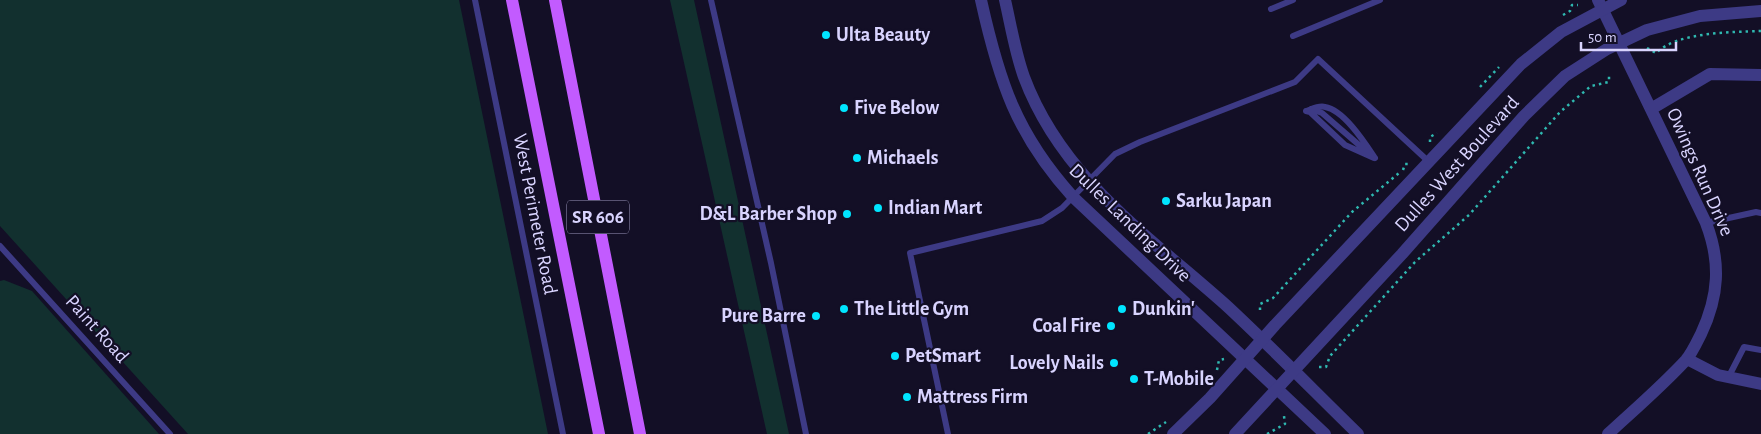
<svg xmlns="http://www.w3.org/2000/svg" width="1761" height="434" font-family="'Alegreya Sans',sans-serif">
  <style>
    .green { fill: #12302f }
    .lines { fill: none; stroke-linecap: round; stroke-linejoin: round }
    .path { stroke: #2fb8b0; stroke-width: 2.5; stroke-dasharray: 2.5 4; stroke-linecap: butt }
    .service { stroke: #3d3a85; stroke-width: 6 }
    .minor { stroke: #3d3a85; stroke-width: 12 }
    .tertiary { stroke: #3d3a85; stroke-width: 12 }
    .primary { stroke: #c25bff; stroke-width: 12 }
    .poi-dot { fill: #00e5ff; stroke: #130f26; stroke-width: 2 }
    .labels { text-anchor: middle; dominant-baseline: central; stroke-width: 4.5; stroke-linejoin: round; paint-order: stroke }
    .shield { fill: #130f26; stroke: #9e99be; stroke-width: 1 }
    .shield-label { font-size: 19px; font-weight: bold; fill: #d9d4ff }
    .poi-label { font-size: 20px; font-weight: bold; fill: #d9d4ff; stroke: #130f26; text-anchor: start }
    .street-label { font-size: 20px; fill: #d9d4ff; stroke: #130f26 }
  </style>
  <rect width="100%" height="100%" fill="#130f26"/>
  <path class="green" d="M0 0H459L548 434H188L0 226Z
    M670 0H694L789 434H767Z
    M4 280 32 291 159 434H0V281Z"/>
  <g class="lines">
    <path class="path" d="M1563 15 1570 11 1572 5H1578
      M1647 48 1656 53C1677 32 1732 32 1761 31
      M1480 87 1499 67
      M1430 142V137L1437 133
      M1403 170 1405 164H1410
      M1260 310V304L1273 298 1352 212 1399 173
      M1319 367H1326L1330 356 1415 262 1469 215 1560 112 1591 86 1609 82V75
      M1217 370 1219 360 1224 359
      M1148 434 1166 422
      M1267 434 1285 424 1284 416"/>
    <path class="service" d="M475 0 563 434
      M711 0 771 263 806 434
      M1271 9 1293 0
      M1293 36 1380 0
      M1311 109 1322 113 1366 151
      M1306 111C1312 109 1319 105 1325 107 1344 110 1365 143 1375 158
      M1306 111 1310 112 1345 145 1374 158
      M1706 223 1756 212 1761 213
      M0 246 170 434
      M1728 378 1744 347 1761 350
      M948 434 910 253 1042 221 1062 208 1115 154 1140 142 1295 82 1318 59 1428 161"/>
    <path class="minor" d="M981 0C999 81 1016 134 1073 197L1325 434
      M1005 0C1011 26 1015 52 1024 77 1062 179 1150 237 1228 307 1272 348 1315 392 1358 434
      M1598 0 1706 223C1721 262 1719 296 1701 334 1697 342 1692 353 1686 360 1662 386 1634 410 1608 434
      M1651 109 1710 74 1761 75
      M1687 359 1718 375 1761 384"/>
    <path class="tertiary" d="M1173 434 1210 398 1275 325 1521 64 1561 32 1621 0
      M1235 434 1402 254 1524 116 1565 76 1607 49 1647 30 1700 16 1761 11"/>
    <path class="primary" d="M512 0 599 434
      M555 0 640 434"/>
  </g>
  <g class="poi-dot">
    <circle cx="826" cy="35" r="5"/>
    <circle cx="844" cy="108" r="5"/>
    <circle cx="857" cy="158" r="5"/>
    <circle cx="1166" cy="201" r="5"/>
    <circle cx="878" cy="208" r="5"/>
    <circle cx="847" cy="214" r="5"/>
    <circle cx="844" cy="309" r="5"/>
    <circle cx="1122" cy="309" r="5"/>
    <circle cx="816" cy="316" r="5"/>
    <circle cx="1111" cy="326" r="5"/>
    <circle cx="895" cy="356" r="5"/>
    <circle cx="1114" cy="363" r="5"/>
    <circle cx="1134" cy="379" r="5"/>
    <circle cx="907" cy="397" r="5"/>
  </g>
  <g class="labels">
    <rect class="shield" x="567" y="200.5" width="62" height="33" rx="4"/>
    <g class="shield-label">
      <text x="598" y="217">SR 606</text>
    </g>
    <g class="poi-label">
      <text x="836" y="35">Ulta Beauty</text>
      <text x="854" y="108">Five Below</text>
      <text x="867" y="158">Michaels</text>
      <text x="1176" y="201">Sarku Japan</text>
      <text x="888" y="208">Indian Mart</text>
      <text x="837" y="214" text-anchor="end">D&amp;L Barber Shop</text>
      <text x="854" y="309">The Little Gym</text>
      <text x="1132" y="309">Dunkin'</text>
      <text x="806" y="316" text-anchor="end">Pure Barre</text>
      <text x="1101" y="326" text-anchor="end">Coal Fire</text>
      <text x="905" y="356">PetSmart</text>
      <text x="1104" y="363" text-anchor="end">Lovely Nails</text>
      <text x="1144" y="379">T-Mobile</text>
      <text x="917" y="397">Mattress Firm</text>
    </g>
    <g class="street-label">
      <text transform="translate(1457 164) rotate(-48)">Dulles West Boulevard</text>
      <text transform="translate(1700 172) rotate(66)">Owings Run Drive</text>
      <text transform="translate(535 214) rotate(79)">West Perimeter Road</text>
      <text transform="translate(1130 223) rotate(44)">Dulles Landing Drive</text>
      <text transform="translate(97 329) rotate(48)">Paint Road</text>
    </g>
  </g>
  <path d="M1581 42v8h95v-8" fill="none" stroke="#d9d4ff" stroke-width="2.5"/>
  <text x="1588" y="42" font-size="15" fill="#d9d4ff" stroke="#130f26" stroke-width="4" paint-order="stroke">50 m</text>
</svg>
